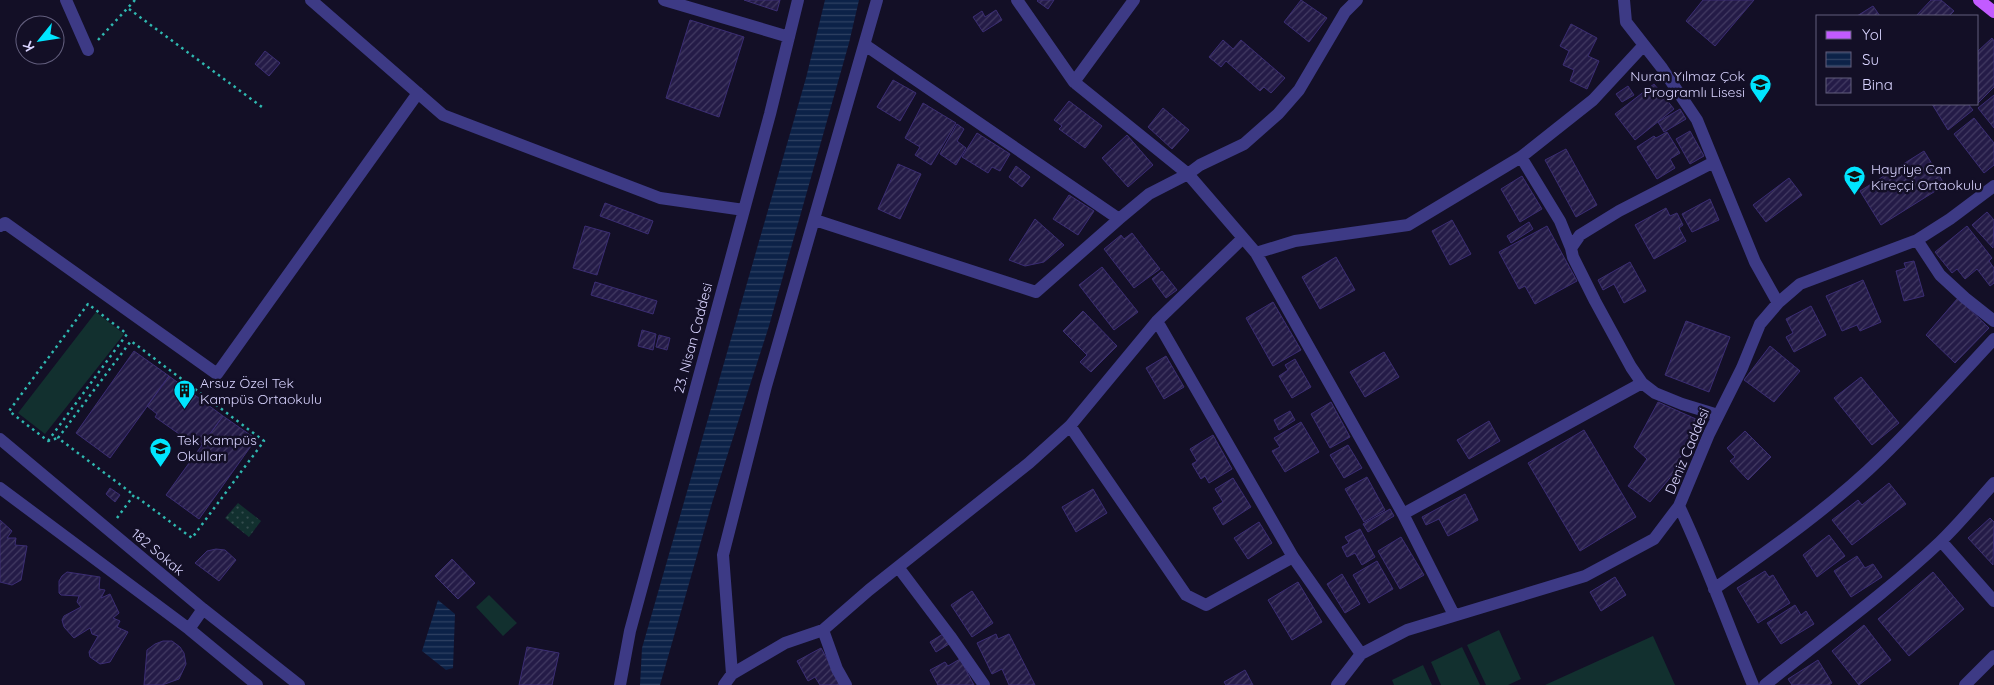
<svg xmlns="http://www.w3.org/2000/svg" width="1994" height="685" font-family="Quicksand,sans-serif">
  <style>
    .green { fill: url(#green-dots) }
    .pitch { fill: #12302f }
    .water { fill: url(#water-rules) }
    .building { fill: url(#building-hatch); stroke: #3b2d73 }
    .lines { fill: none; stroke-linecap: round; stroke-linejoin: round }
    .path { stroke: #2fb8b0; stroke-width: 2.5; stroke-dasharray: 2.5 4; stroke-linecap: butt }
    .minor { stroke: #3d3a85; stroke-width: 12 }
    .major { stroke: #c25bff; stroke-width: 12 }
    .labels { text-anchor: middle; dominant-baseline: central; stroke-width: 5; stroke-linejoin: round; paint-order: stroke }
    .poi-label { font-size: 14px; fill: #d9d4ff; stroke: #130f26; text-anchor: start }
    .street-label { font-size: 14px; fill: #d9d4ff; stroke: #130f26 }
  </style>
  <defs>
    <pattern id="green-dots" width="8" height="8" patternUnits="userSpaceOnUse" patternTransform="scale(1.25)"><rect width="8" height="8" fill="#12302f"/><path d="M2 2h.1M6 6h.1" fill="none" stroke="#344d4e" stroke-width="1.8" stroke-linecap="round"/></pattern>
    <pattern id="water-rules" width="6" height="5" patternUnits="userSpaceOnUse" patternTransform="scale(1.25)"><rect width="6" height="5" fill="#0c2248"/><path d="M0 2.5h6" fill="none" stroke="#2f4163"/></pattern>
    <pattern id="building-hatch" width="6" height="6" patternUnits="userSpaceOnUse" patternTransform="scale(1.25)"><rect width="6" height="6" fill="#241b47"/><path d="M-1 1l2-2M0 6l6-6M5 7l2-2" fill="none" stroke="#433b63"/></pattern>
  </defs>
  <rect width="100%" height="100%" fill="#130f26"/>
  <path class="green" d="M238 503 261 521 249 537 225 518Z"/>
  <path class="pitch" d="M96 312 124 334 45 434 18 413Z
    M489 595 517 623 503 636 476 607Z
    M1499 630 1521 679 1508 685H1486L1467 645Z
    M1653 636 1675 685H1545Z
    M1462 647 1480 685H1441L1431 662Z
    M1423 665 1432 685H1394L1392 680Z"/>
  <path class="water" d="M825 0H859L849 43 769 326 712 503 660 685H640L642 648 806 78Z
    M438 600 455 614 453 668 446 670 422 651Z"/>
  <path class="building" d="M744 0H780L777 11Z
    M1038 0H1054L1048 9 1037 1Z
    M1301 0 1327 18 1309 42 1284 22Z
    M1703 0H1754L1715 46 1686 21Z
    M1931 0H1941L1954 11 1949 16H1916Z
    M1873 6 1880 16H1857Z
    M996 10 1002 20 983 32 973 17 982 11 985 17Z
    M690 20 744 37 719 117 666 98Z
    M1571 24 1597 38 1588 56 1599 61 1587 89 1570 81 1574 70 1563 65 1569 51 1560 46Z
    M1992 38 1994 41V87L1978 103V51Z
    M1223 40 1233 49 1241 40 1285 78 1271 93 1264 87 1260 91 1226 61 1221 67 1209 57Z
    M265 51 280 63 269 76 255 64Z
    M893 80 916 93 900 121 877 107Z
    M1654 84 1674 109 1635 140 1615 114Z
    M1628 86 1634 95 1622 102 1616 94Z
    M1994 95V128L1978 108Z
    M1069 101 1102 126 1085 148 1059 129 1062 126 1054 120Z
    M923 103 956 123 931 165 915 155 920 147 905 138Z
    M1932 104H1968L1973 110 1948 130Z
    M1163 108 1189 130 1172 149 1148 127Z
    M1680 109 1686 119 1664 132 1658 122Z
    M1974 118 1994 143V165L1984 173 1954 134Z
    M957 124 964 129 957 141 966 148 956 165 940 154Z
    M1690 131 1704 156 1690 164 1676 139Z
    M1667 132 1680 153 1670 159 1675 168 1657 179 1637 147 1654 136 1656 138Z
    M977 133 1010 154 1000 171 992 167 988 173 962 157Z
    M1127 135 1153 165 1128 187 1102 158Z
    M1566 149 1597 205 1576 217 1545 160Z
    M1924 151 1945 185 1881 225 1860 191Z
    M898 164 921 174 900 219 878 209Z
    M1016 166 1030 177 1022 187 1009 177Z
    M1522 176 1542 209 1520 222 1501 189Z
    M1789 178 1802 195 1766 222 1753 205Z
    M1069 195 1094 211 1078 235 1053 219Z
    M1710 199 1719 220 1692 232 1682 214Z
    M605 203 653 221 648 234 600 216Z
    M1666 208 1670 216 1677 213 1683 225 1679 228 1686 241 1654 259 1635 225Z
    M1987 212 1994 220 1993 248 1972 225Z
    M1035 219 1064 245 1044 262 1025 266 1009 260Z
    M1452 220 1471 254 1450 265 1432 231Z
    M1529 222 1533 229 1511 243 1507 236Z
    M585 226 610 233 597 275 573 268Z
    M1547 226 1577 281 1535 304 1525 286 1519 289 1499 252Z
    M1967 226 1992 258 1989 261 1994 268V283L1990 286 1977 269 1965 279 1957 269 1952 273 1935 252Z
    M1132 233 1160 269 1134 288 1104 249 1121 235 1124 239Z
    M1336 257 1355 290 1320 309 1302 277Z
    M1914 261 1924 296 1904 301 1896 271 1906 268 1904 263Z
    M1630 262 1646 291 1624 303 1614 284 1603 290 1598 280Z
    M1102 267 1138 312 1114 330 1079 285Z
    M1162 271 1177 290 1166 298 1152 279Z
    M1863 280 1881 322 1860 331 1857 325 1842 331 1826 296Z
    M595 282 657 301 653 314 591 295Z
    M1958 298 1989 328 1955 363 1926 335Z
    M1273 302 1301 350 1273 366 1246 318Z
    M1811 306 1826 335 1794 352 1786 337 1793 333 1786 319Z
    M1083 311 1117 346 1091 372 1080 362 1087 355 1063 331Z
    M1686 321 1730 337 1709 392 1665 375Z
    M642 330 656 334 653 350 638 346Z
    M659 335 670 338 667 350 656 347Z
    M1770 346 1800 371 1774 402 1744 380Z
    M134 351 169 376 110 458 76 433Z
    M1384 352 1399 377 1365 397 1350 372Z
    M1166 356 1184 387 1164 399 1146 368Z
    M1295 359 1311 387 1292 398 1279 376 1288 370 1285 365Z
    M169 376 223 416 201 446 190 439 189 441 155 417 157 414 147 406Z
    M1861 377 1899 423 1872 445 1834 398Z
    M1331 402 1350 437 1330 448 1311 414Z
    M1658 402 1696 419 1674 473 1650 502 1628 486 1647 459 1634 447Z
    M1290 411 1295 420 1279 430 1274 420Z
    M223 416 256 439 199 519 166 495Z
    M1489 421 1500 441 1469 459 1457 440Z
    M1301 422 1319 452 1285 472 1272 451 1280 447 1274 438Z
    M1584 430 1636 517 1580 551 1528 463Z
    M1745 431 1771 457 1748 480 1730 461 1735 457 1727 448Z
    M1213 435 1232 469 1209 483 1205 476 1201 479 1192 464 1197 461 1190 449Z
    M1348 445 1362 468 1344 478 1330 455Z
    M1367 477 1385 510 1364 522 1345 489Z
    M1233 478 1251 507 1223 525 1213 508 1223 502 1215 489Z
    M1889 483 1906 504 1852 545 1832 520 1858 500 1862 505Z
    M110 488 120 495 115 502 106 494Z
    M1093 489 1107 513 1076 532 1062 507Z
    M1465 494 1478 520 1448 536 1439 519 1426 525 1422 517Z
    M1390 509 1394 516 1368 532 1363 524Z
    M1990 518 1994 522 1993 565 1968 538Z
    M0 520 12 531 7 538H16L15 545 27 546 21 580 12 585 0 582Z
    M1259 522 1272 543 1248 559 1234 538Z
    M1360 529 1375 557 1362 565 1355 553 1347 557 1342 547 1349 543 1345 537Z
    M1829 535 1845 556 1817 577 1803 555Z
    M1401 537 1424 575 1400 589 1378 551Z
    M216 549 225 550 236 560 219 581 195 563 207 551Z
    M1857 556 1865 568 1873 564 1882 577 1851 597 1834 571Z
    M452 559 475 583 458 599 435 576Z
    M1377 561 1393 589 1369 603 1353 575Z
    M1765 571 1769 577 1773 575 1790 603 1758 623 1737 588Z
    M67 572 100 577 99 589 105 590 101 598 110 594 119 613 113 618 120 621 117 627 128 632 110 662 100 664 90 657 89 652 98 636 92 634 90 628 74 638 64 627 62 620 64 616 81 607 77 602 79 596 61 595 59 593V581L62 576Z
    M1933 572 1964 609 1909 656 1878 619Z
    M1342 574 1360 604 1345 613 1327 584Z
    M1615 577 1626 595 1601 611 1590 592Z
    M1298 582 1322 622 1292 640 1268 600Z
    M972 591 993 623 972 637 951 605Z
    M1795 605 1801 615 1806 611 1814 624 1781 644 1767 623Z
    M1864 625 1891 660 1859 685 1832 651Z
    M943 634 949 644 936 652 930 642Z
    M996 634 998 639 1009 634 1035 685H1009L1002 669 992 674 977 643Z
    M163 641H172L180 647 184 653 186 664 179 679 162 685H144L147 650 155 644Z
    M527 647 559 653 552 685H519Z
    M821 648 841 684 840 685H820L815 677 808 681 797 661Z
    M960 659 974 685H938L930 670 945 662 948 666Z
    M1818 660 1832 683 1829 685H1792L1788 679Z
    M1245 670 1253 685H1226L1224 682Z"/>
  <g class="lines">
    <path class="path" d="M129 9 262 107
      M98 40 135 0
      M48 441 127 334 88 304 9 411 48 441 58 438
      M117 518 134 495 192 538 264 441 131 341 58 438 134 495"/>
    <path class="minor" d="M66 0 88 50
      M311 0 443 115 660 198 744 210
      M664 0 789 37
      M1017 0 1074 82
      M1134 0 1074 82 1188 174 1256 253 1403 514 1454 615
      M1624 0 1626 22 1662 68 1697 120 1755 262 1778 303
      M865 45 1119 219 1149 194 1188 174 1200 165 1244 144 1278 114 1299 90 1345 12 1357 0
      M1521 157 1560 221 1571 248
      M1714 162 1619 211 1580 235 1571 248 1573 257 1595 301 1631 367 1642 383 1655 393 1682 404 1718 415
      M815 220 1036 292 1119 219
      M0 226 5 223 217 374 418 93
      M1917 240 1940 275 1965 298 1994 321
      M1256 253 1295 241 1408 225 1521 157 1593 100 1643 46
      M1157 321 1293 557 1361 654
      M1070 426 1186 595 1206 605 1293 557
      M0 439 203 609 299 685
      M0 488 189 629
      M1679 506C1707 565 1728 625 1753 685
      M1403 514 1642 383
      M1941 541 1994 601
      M898 567 950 636 984 685
      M1714 589C1772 548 1831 507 1881 458 1920 420 1957 379 1994 339
      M203 609 189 629 257 685
      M823 630 837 669 846 685
      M732 674 723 555 766 386 877 0
      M620 685 630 631 770 114 798 0
      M724 685 732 674 785 643 823 630 869 590 1029 463 1070 426 1157 321 1243 238
      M1337 685 1361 654 1407 630 1585 576 1654 539 1679 506 1709 434 1742 368 1760 324 1778 303 1800 284 1917 240 1950 219 1994 186
      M1765 685C1823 638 1885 594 1940 542 1959 524 1976 503 1994 483
      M1965 685 1994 656"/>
    <path class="major" d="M1979 0 1994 12"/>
  </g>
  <defs>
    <symbol id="school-pin" viewBox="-11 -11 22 30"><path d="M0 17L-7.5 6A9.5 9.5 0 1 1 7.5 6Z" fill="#00e5ff" stroke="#130f26"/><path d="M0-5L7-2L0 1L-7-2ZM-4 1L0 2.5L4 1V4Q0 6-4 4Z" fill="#111"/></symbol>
    <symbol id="building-pin" viewBox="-11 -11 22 30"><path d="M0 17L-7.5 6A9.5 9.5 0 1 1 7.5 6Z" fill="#00e5ff" stroke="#130f26"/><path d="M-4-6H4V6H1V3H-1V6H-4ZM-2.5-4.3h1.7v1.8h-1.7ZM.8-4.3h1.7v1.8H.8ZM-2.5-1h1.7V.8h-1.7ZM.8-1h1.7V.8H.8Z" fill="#111"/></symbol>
  </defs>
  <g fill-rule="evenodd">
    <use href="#school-pin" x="1748" y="72" width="25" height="34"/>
    <use href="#school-pin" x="1842" y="164" width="25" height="34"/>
    <use href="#building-pin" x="172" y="378" width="25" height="34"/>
    <use href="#school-pin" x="148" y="436" width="25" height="34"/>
  </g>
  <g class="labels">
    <g class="poi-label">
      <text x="1745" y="76" text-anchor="end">Nuran Yılmaz Çok<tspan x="1745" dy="16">Programlı Lisesi</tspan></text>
      <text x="1871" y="169">Hayriye Can<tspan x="1871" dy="16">Kireççi Ortaokulu</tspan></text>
      <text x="200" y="383">Arsuz Özel Tek<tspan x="200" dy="16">Kampüs Ortaokulu</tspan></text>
      <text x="177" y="440">Tek Kampüs<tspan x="177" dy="16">Okulları</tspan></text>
    </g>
    <g class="street-label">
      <text transform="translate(693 338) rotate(-75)">23. Nisan Caddesi</text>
      <text transform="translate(1687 451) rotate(-67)">Deniz Caddesi</text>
      <text transform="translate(158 552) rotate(40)">182 Sokak</text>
    </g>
  </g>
  <rect x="1816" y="15" width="162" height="90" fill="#130f26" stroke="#625e7d"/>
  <rect x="1826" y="31" width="25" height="8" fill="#c25bff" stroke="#625e7d"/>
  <text x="1862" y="40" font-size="15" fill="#d9d4ff">Yol</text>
  <rect x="1826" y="52" width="25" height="15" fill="url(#water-rules)" stroke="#625e7d"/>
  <text x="1862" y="65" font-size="15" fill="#d9d4ff">Su</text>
  <rect x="1826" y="78" width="25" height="15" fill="url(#building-hatch)" stroke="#625e7d"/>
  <text x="1862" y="90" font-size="15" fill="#d9d4ff">Bina</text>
  <g transform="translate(40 40) rotate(240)"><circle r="24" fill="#130f26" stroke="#625e7d"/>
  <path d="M0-4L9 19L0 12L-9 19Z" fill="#00e5ff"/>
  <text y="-8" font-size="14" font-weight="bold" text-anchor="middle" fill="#d9d4ff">K</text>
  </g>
</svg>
